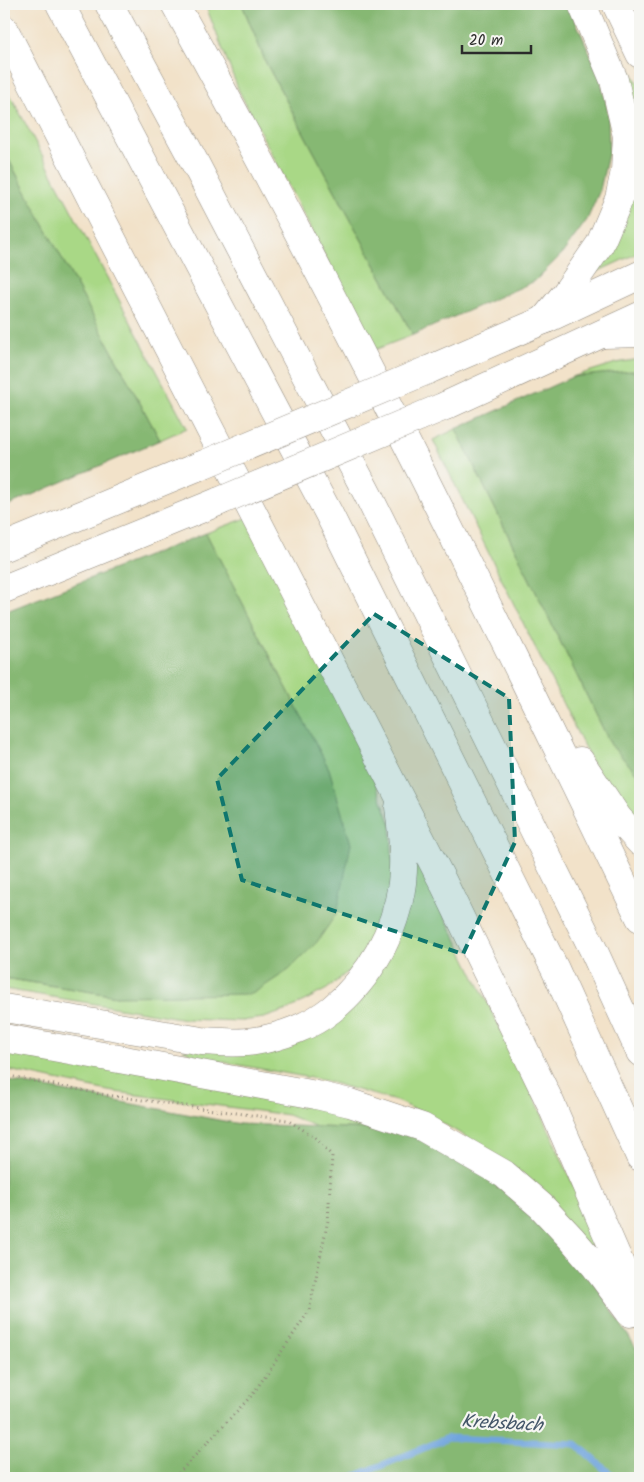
<svg xmlns="http://www.w3.org/2000/svg" width="644" height="1482" font-family="Kalam,sans-serif">
  <style>
    .green { fill: #a9d886; stroke: #6a8258 }
    .forest { fill: #86b873; stroke: #58724f }
    .lines { fill: none; stroke-linecap: round; stroke-linejoin: round }
    .stream { stroke: #71a5dd; stroke-width: 7 }
    .trunk-casing { stroke: #8e867a; stroke-width: 29 }
    .motorway-casing { stroke: #8e867a; stroke-width: 29 }
    .path { stroke: #8e867a; stroke-width: 3; stroke-dasharray: 1 4; stroke-linecap: butt }
    .trunk { stroke: #fff; stroke-width: 28 }
    .motorway { stroke: #fff; stroke-width: 28 }
    .trunk-bridge-casing { stroke: #8e867a; stroke-width: 29; stroke-linecap: butt }
    .trunk-bridge { stroke: #fff; stroke-width: 28 }
    .marked { fill: #0f766e; fill-opacity: 0.2; stroke: #0f766e; stroke-width: 4; stroke-dasharray: 10 6; stroke-linejoin: round }
    .labels { text-anchor: middle; dominant-baseline: central; stroke-width: 4.5; stroke-linejoin: round; paint-order: stroke }
    .water-label { font-size: 19px; font-style: italic; fill: #445669; stroke: #f6f6f2 }
  </style>
  <rect width="100%" height="100%" fill="#f6f6f2"/>
  <filter id="ink" filterUnits="userSpaceOnUse"><feTurbulence type="fractalNoise" baseFrequency=".02" numOctaves="2"/><feDisplacementMap in="SourceGraphic" scale="10" xChannelSelector="R" yChannelSelector="G"/><feConvolveMatrix kernelMatrix="1 2 1 2 8 2 1 2 1" color-interpolation-filters="sRGB"/></filter>
  <filter id="wash" filterUnits="userSpaceOnUse"><feTurbulence type="fractalNoise" baseFrequency=".0096" numOctaves="4" result="noise"/><feDisplacementMap in="SourceGraphic" scale="20" xChannelSelector="R" yChannelSelector="G"/><feGaussianBlur stdDeviation="1.12" result="paint"/><feColorMatrix in="noise" values="0 0 0 0 0 0 0 0 0 0 0 0 0 0 0 0 0 1.4 0 .05"/><feComposite in="paint" operator="in"/></filter>
  <g filter="url(#wash)">
    <rect width="100%" height="100%" fill="#f2e2c9"/>
    <path class="green" d="M205 4H242L266 63 413 335 374 350 239 91Z
      M612 42 640 86V252L592 274 620 230Z
      M4 88 14 102 187 428 160 440 4 151Z
      M640 359V371L572 377 616 363Z
      M456 429 611 745 640 777V829L600 779 433 440Z
      M252 516 363 749 391 825 393 883 370 942 357 964 327 989 287 1010 264 1018 241 1021 186 1019 4 989V978L117 996 351 844 329 769 206 533Z
      M412 850 537 1103 615 1280 468 1138 430 1116 396 1101 322 1080 201 1058 183 1050 335 1018Z
      M4 1045 255 1091 403 1130 317 1127 288 1115 108 1091 4 1069Z"/>
    <path class="forest" d="M242 4H568L600 76 608 112 609 150 600 190 587 220 562 254 535 281 413 335 266 63Z
      M4 151 160 440 4 507Z
      M630 371H640V777L611 745 456 429 572 377Z
      M206 533 329 769 351 844 337 913 317 942 289 970 252 994 117 996 4 978V612Z
      M4 1080 240 1124 403 1130 460 1157 534 1214 586 1270 640 1354V1478H531L522 1477 501 1478H4Z"/>
    <g class="lines">
      <path class="stream" d="M351 1478 448 1438 576 1444 615 1478"/>
    </g>
  </g>
  <g filter="url(#ink)">
    <g class="lines">
      <defs>
        <path id="trunk" d="M428 370 544 320 640 275
          M445 406 640 316
          M4 547 202 465
          M4 589 220 501"/>
        <path id="motorway" d="M60 4 329 514 555 969 640 1157
          M109 4 195 163 368 495 593 949 640 1052
          M175 4C341 303 491 610 640 918
          M616 4 640 54
          M4 29 444 884 550 1102 640 1310
          M544 320 566 293 600 244 619 199 625 171 627 136 614 80 582 4
          M604 334 640 333
          M580 761 618 818 640 842
          M4 1008 202 1041C220 1042 238 1044 255 1041 281 1037 311 1026 332 1009 370 978 396 931 402 883 405 857 402 832 399 807
          M4 1038 316 1095 350 1103 422 1127 504 1174 541 1206 572 1239 595 1266 630 1313"/>
      </defs>
      <use href="#trunk" class="trunk-casing"/>
      <use href="#motorway" class="motorway-casing"/>
      <path class="path" d="M4 1075 106 1095 287 1120 315 1137 332 1156 328 1220 309 1311 253 1394 174 1478"/>
      <use href="#trunk" class="trunk"/>
      <use href="#motorway" class="motorway"/>
      <defs>
        <path id="trunk-bridge" d="M202 465 428 370
          M220 501 445 406"/>
      </defs>
      <use href="#trunk-bridge" class="trunk-bridge-casing"/>
      <use href="#trunk-bridge" class="trunk-bridge"/>
    </g>
  </g>
  <path class="marked" d="M374 614 509 698 515 842 463 954 242 880 217 779Z"/>
  <g class="labels">
    <g class="water-label">
      <text transform="translate(502 1424) rotate(3)">Krebsbach</text>
    </g>
  </g>
  <rect width="644" height="1482" fill="none" stroke="#f6f6f2" stroke-width="20"/>
  <path d="M462 45v8h69v-8" fill="none" stroke="#2b2b2b" stroke-width="2.5"/>
  <text x="469" y="45" font-size="15" fill="#2b2b2b" stroke="#f6f6f2" stroke-width="4" paint-order="stroke">20 m</text>
</svg>
